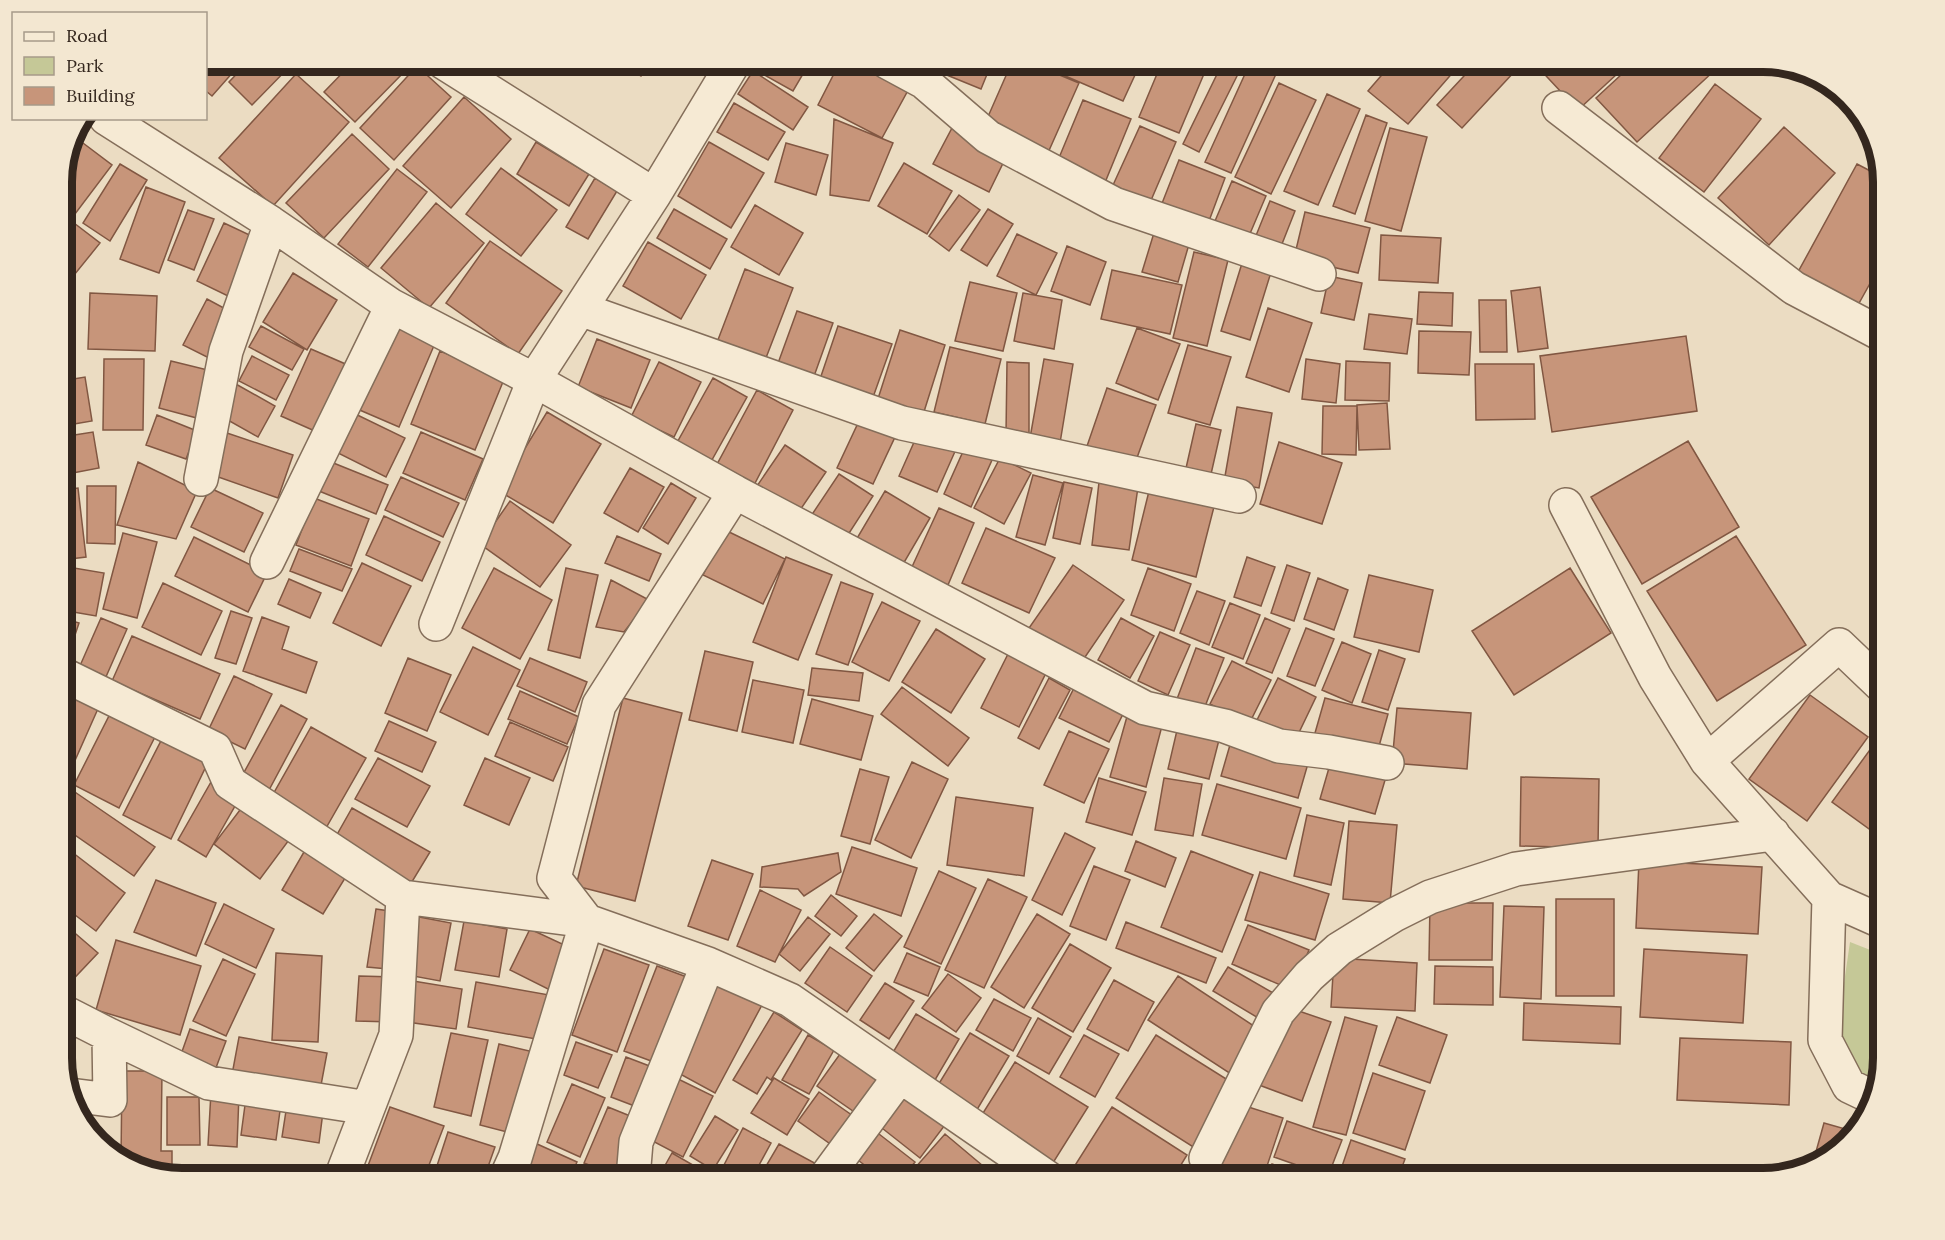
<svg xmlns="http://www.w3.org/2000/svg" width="1945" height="1240" font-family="Lora,serif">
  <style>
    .green { fill: #c5c897 }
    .building { fill: #c7957a; stroke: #815742; stroke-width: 1.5 }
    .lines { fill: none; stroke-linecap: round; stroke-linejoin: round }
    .minor-casing { stroke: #846e5a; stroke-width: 36 }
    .minor { stroke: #f6ead4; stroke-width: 33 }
    .rim { fill: none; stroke: #34271e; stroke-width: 8 }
  </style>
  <rect width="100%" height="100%" fill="#ebdcc2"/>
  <path class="green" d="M1850 942 1883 955V1059L1876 1082 1865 1078 1837 1031Z"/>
  <path class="building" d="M206 62H242L212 96 206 91Z
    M248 62H294L252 105 229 82Z
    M353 62H400L407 69 355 122 324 92Z
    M617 62H650L641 76Z
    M765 62H810L793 91 759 72Z
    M840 62H872L912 83 882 138 818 105Z
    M941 62H992L981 89 937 71Z
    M1012 62H1028L1079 83 1047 155 983 128Z
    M1033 62H1141L1123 101Z
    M1162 62H1209L1179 133 1139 117Z
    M1223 62H1244L1199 152 1183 144Z
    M1393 62H1462L1408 124 1368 91Z
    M1477 62H1504L1515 71 1462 128 1437 105Z
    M1533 62H1630L1578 110Z
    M1635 62H1707L1715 70 1637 142 1596 98Z
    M1250 63 1276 74 1231 173 1205 162Z
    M417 66 451 97 394 160 360 128Z
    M753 71 808 107 793 130 738 94Z
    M296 74 349 122 273 206 219 158Z
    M1279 83 1316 100 1271 194 1235 177Z
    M1715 84 1761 119 1704 192 1659 158Z
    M1327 94 1360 109 1318 205 1284 191Z
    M464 97 511 139 451 208 403 166Z
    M1083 100 1131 119 1104 185 1056 165Z
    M734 103 785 132 768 160 717 132Z
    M1366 115 1387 123 1355 214 1333 206Z
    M834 119 893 143 869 201 830 195Z
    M1140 126 1176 142 1146 212 1108 196Z
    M1784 127 1835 173 1769 245 1718 198Z
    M952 128 1007 155 989 192 933 164Z
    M1390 128 1427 137 1401 231 1365 221Z
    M352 134 389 169 324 238 286 203Z
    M79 140 112 165 75 214 62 204V174L65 158Z
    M536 142 589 174 569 206 517 174Z
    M709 142 764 173 731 228 678 196Z
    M786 143 828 155 816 195 775 182Z
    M1179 160 1225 178 1206 229 1159 211Z
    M904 163 952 191 927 234 878 206Z
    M120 164 147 180 110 241 83 223Z
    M1857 164 1882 177 1883 181V260L1858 305 1798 272Z
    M501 168 557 210 521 256 466 214Z
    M397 169 427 192 368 267 338 244Z
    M595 178 617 191 588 239 566 227Z
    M1232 181 1266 196 1246 243 1212 228Z
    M146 187 185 202 159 273 120 259Z
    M959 195 980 210 949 251 929 236Z
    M1270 201 1295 211 1280 249 1255 238Z
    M436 203 484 243 429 308 381 268Z
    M755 205 803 233 779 275 731 247Z
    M674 209 727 239 710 269 657 238Z
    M988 209 1013 224 987 266 961 250Z
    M188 210 214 219 194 270 168 260Z
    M1305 212 1370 228 1358 273 1294 258Z
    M74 223 100 243 62 290V238Z
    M224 223 256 238 228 296 197 281Z
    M1157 223 1192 234 1178 282 1142 272Z
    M1017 234 1057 253 1036 295 997 276Z
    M1381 235 1441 238 1438 283 1379 280Z
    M490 241 562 291 518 354 446 303Z
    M648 242 706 275 681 319 623 286Z
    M1067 246 1106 262 1090 305 1051 291Z
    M1194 252 1228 260 1207 346 1173 338Z
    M1243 260 1272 269 1250 340 1221 331Z
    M745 269 793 288 764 363 716 345Z
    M1112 270 1182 285 1170 334 1101 319Z
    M293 273 337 300 307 350 263 322Z
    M1329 276 1362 283 1354 320 1321 313Z
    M970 282 1017 293 1003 351 955 341Z
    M1540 287 1548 348 1518 352 1511 291Z
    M1419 292 1453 293 1452 326 1417 324Z
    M90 293 157 296 155 351 88 349Z
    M1023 293 1062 300 1054 349 1014 341Z
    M207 299 235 314 211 359 183 345Z
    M1479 300H1506L1507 352H1480Z
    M1268 308 1312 323 1289 392 1246 377Z
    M797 311 833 323 813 379 777 366Z
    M1369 314 1412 319 1407 354 1364 349Z
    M393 323 436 341 399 427 355 408Z
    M261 326 304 349 292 370 249 347Z
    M838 326 892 344 872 400 819 382Z
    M1137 328 1180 344 1158 400 1116 383Z
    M900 330 945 345 922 418 876 405Z
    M1419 331 1471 332 1469 375 1418 373Z
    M1686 336 1697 411 1552 432 1540 356Z
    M597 339 650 360 631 408 578 387Z
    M1188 345 1231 357 1210 425 1168 413Z
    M950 347 1001 359 985 424 934 412Z
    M311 349 357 369 326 436 281 416Z
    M440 351 505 377 475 450 411 424Z
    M252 356 289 375 276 400 239 381Z
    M104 359H144L143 430H103Z
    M1044 359 1073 364 1060 443 1030 438Z
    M1306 359 1340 364 1336 403 1302 399Z
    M171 361 220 373 208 421 159 408Z
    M1346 361 1390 363 1389 401 1345 400Z
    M659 362 701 382 674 437 631 417Z
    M1007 362 1029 363V435L1006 434Z
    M1475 364H1534L1535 419 1476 420Z
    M85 377 92 421 62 426V381Z
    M713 378 747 397 708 467 674 448Z
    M234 383 275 406 258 437 217 414Z
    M1107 388 1156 405 1134 466 1086 449Z
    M757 390 793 410 753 487 715 468Z
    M1387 403 1390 449 1359 450 1357 405Z
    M1323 406H1357L1356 455 1322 454Z
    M1237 407 1272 413 1259 488 1224 482Z
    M345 409 405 438 386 477 326 447Z
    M547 412 601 444 553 523 499 491Z
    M157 415 197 431 186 459 146 445Z
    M859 421 895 437 873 484 837 468Z
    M1196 424 1221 430 1209 483 1184 477Z
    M221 431 293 455 278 498 207 473Z
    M919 431 957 447 937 492 899 476Z
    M93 432 99 468 62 475V437Z
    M421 432 483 459 465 500 403 473Z
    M1688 441 1739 527 1642 584 1591 497Z
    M1279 442 1342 463 1322 524 1260 504Z
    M785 445 826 472 798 513 757 486Z
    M965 447 992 460 971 507 944 494Z
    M1000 458 1031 473 1004 524 974 508Z
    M326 460 388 485 376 514 314 489Z
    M138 462 197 491 176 539 117 525Z
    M630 468 664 487 638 532 604 513Z
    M839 474 873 496 844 541 809 519Z
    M1033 475 1063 483 1045 545 1016 537Z
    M401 477 459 503 443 537 385 510Z
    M1064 482 1092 488 1080 544 1053 538Z
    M1099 482 1138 487 1129 550 1092 545Z
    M671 483 696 498 668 544 643 528Z
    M1151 483 1216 499 1196 577 1132 560Z
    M87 486H116L115 544 87 543Z
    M78 488 86 557 62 560V490Z
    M210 488 263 513 244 552 191 527Z
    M885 491 930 518 902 566 856 540Z
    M314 498 369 519 351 566 296 545Z
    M510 501 571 545 540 587 480 544Z
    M939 508 974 523 948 585 911 569Z
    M384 516 440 542 422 581 366 555Z
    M986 528 1055 558 1029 613 962 583Z
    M725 530 785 559 763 604 703 575Z
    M123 533 157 542 137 618 103 609Z
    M617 536 661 554 649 581 605 563Z
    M1736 536 1806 645 1717 701 1647 591Z
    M194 537 267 573 248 612 175 576Z
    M299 549 352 569 342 591 290 571Z
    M786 557 832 575 798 660 753 642Z
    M1247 557 1275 567 1261 606 1234 597Z
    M362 563 411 586 381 646 333 623Z
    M1073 565 1124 600 1081 663 1029 628Z
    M1287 565 1310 573 1294 621 1271 613Z
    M62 566 104 573 96 616 62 610Z
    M494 568 552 600 520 659 462 628Z
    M566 568 598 575 580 658 548 650Z
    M1148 568 1191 584 1174 631 1131 615Z
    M1570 568 1611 633 1514 695 1472 631Z
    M1369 575 1433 590 1419 652 1354 637Z
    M1318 578 1348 590 1334 630 1304 619Z
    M289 579 321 593 310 618 278 604Z
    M611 580 649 600 624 632 596 627Z
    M841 582 873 594 848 665 816 654Z
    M163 583 222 611 201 655 142 627Z
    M1197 591 1225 601 1209 645 1180 633Z
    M882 602 920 621 889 681 852 662Z
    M1230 603 1260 615 1243 659 1212 647Z
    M231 611 252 618 236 664 215 658Z
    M262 617 289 627 282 649 317 662 306 693 243 671Z
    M62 618 79 623 66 662 62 660Z
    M101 618 127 629 105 679 79 668Z
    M1121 618 1154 636 1130 678 1098 660Z
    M1265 618 1290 629 1272 673 1246 663Z
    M1306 628 1334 639 1315 686 1287 676Z
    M936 629 985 659 951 713 902 682Z
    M1160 632 1190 645 1168 695 1138 681Z
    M132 636 220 674 200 719 112 681Z
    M1342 642 1371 654 1352 703 1322 690Z
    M473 647 520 670 488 735 440 712Z
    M1196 648 1224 658 1204 709 1177 699Z
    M1379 650 1405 659 1388 710 1362 702Z
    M705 651 753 662 737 731 689 720Z
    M1008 654 1046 673 1019 727 981 708Z
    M408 658 451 675 427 731 385 713Z
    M530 658 587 682 575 712 517 686Z
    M1232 661 1271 680 1249 724 1210 704Z
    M812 668 863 673 859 701 808 695Z
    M234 676 272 694 245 749 208 731Z
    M1049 678 1070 690 1039 749 1018 738Z
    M1278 678 1316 697 1293 745 1254 726Z
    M753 680 804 690 793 743 742 732Z
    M62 685 101 702 73 765 62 760Z
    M902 687 969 738 948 766 881 714Z
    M1074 688 1124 712 1109 742 1059 718Z
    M520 691 579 717 567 744 508 719Z
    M1810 695 1868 737 1807 821 1749 779Z
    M623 698 682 713 635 901 576 886Z
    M1325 698 1388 714 1376 757 1313 740Z
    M812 699 873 716 861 760 800 744Z
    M115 704 160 727 119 808 74 785Z
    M281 705 307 719 269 790 242 776Z
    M1397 708 1471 713 1467 769 1392 763Z
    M1128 713 1163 722 1146 787 1110 777Z
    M389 721 436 742 422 772 375 751Z
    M510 722 568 747 553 781 495 756Z
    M1178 726 1220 736 1209 779 1168 769Z
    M311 727 366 758 322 835 267 805Z
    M166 731 212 754 171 839 123 815Z
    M1069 731 1109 749 1084 803 1044 785Z
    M1880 736 1883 738V839L1832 802Z
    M1232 738 1309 760 1298 798 1221 776Z
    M1333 754 1388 770 1375 814 1320 799Z
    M378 758 430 786 407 827 355 799Z
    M485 758 530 778 509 825 464 805Z
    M912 762 948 779 911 858 875 840Z
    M860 769 889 777 870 844 841 836Z
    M1521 777 1599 779 1598 848 1520 846Z
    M1099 778 1146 792 1132 835 1086 822Z
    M1164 778 1202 784 1193 836 1155 830Z
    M211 782 239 799 206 857 178 840Z
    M1217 784 1301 808 1286 859 1202 835Z
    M69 788 155 847 134 876 62 826V799Z
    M956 797 1033 808 1024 876 947 865Z
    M243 806 289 840 260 879 214 844Z
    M352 808 430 852 407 890 330 847Z
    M1307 815 1344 823 1331 885 1294 876Z
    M1349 821 1397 825 1390 903 1343 899Z
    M1065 833 1095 848 1062 915 1032 900Z
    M1136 841 1176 858 1165 887 1125 871Z
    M308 845 350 870 323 914 282 890Z
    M852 847 917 868 901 916 836 894Z
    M68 849 125 893 96 931 62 905V857Z
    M1191 851 1253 875 1222 952 1161 927Z
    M838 853 841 872 804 896 798 889 760 887 762 867Z
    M712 860 753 874 728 940 688 926Z
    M1639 861 1762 867 1758 934 1636 928Z
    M1094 866 1130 880 1106 940 1070 926Z
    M939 871 976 888 941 964 904 947Z
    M1260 872 1329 894 1315 940 1245 920Z
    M988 879 1027 897 984 988 945 970Z
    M156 880 216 903 196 956 134 932Z
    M760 890 801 910 775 962 737 946Z
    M831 895 857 916 841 936 815 916Z
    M1556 899H1614V996H1556Z
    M1430 903H1493L1492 960H1429Z
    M224 904 274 929 256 968 205 944Z
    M1504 906 1544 907 1541 999 1500 997Z
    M376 909 396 912 388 969 367 967Z
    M874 914 902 936 874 971 846 948Z
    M1037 914 1070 934 1024 1008 991 987Z
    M414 916 451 923 440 981 402 974Z
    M808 917 830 934 800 971 779 954Z
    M464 921 507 929 499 977 455 970Z
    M62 922 98 953 62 991Z
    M1126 922 1216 958 1206 983 1116 948Z
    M1248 925 1309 950 1292 990 1232 964Z
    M530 929 573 949 552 991 510 970Z
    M116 940 201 966 180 1035 96 1010Z
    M1070 944 1111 968 1073 1032 1032 1008Z
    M830 947 872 976 847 1012 805 983Z
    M604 949 649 965 617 1052 572 1035Z
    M1644 949 1747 955 1743 1023 1640 1017Z
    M276 953 322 956 318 1042 272 1040Z
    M907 953 940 967 928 996 894 982Z
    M1334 958 1417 963 1415 1011 1331 1007Z
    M223 959 255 974 226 1036 193 1021Z
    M657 966 695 980 662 1065 624 1051Z
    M1435 966 1493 967V1005L1434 1004Z
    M1228 967 1280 997 1265 1022 1213 991Z
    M948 974 981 998 956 1032 922 1008Z
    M359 976 395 977 393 1022 356 1021Z
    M1178 976 1263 1032 1234 1076 1148 1020Z
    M407 980 462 989 456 1029 400 1021Z
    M717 980 763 1003 715 1093 669 1068Z
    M1114 980 1154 1002 1128 1051 1087 1029Z
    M476 982 555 996 547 1041 468 1027Z
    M885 983 914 1001 889 1039 860 1020Z
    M994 999 1031 1018 1013 1051 976 1030Z
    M1524 1003 1621 1007 1620 1044 1523 1040Z
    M1287 1007 1331 1022 1302 1101 1259 1085Z
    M774 1012 802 1030 771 1080 767 1077 757 1094 733 1080Z
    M916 1014 959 1039 935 1080 892 1054Z
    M1345 1017 1377 1026 1346 1135 1313 1127Z
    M1397 1017 1447 1035 1430 1083 1379 1065Z
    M1038 1018 1071 1037 1049 1074 1017 1056Z
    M190 1029 226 1041 214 1073 179 1060Z
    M451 1033 488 1040 471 1116 434 1107Z
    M970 1033 1009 1056 975 1113 935 1090Z
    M808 1035 834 1050 809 1094 782 1080Z
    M1084 1035 1119 1054 1095 1097 1060 1077Z
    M1156 1035 1239 1087 1198 1150 1116 1098Z
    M239 1037 327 1053 319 1096 231 1080Z
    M1680 1038 1791 1042 1789 1105 1677 1100Z
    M576 1042 612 1055 598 1088 564 1075Z
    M499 1044 538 1053 519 1135 480 1125Z
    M840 1054 885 1086 863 1118 817 1086Z
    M626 1057 660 1070 645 1110 611 1097Z
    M1015 1062 1088 1107 1051 1166 978 1121Z
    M122 1071H162L161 1151H172V1176L121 1160Z
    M1373 1073 1425 1091 1405 1150 1353 1133Z
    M672 1076 713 1096 683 1157 643 1136Z
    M774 1078 809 1099 787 1135 751 1113Z
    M572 1084 605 1098 580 1157 547 1142Z
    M899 1089 945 1125 920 1158 873 1121Z
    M247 1090 282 1096 276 1140 241 1135Z
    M211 1092 239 1094 237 1147 208 1145Z
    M819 1092 863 1123 843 1153 798 1121Z
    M167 1097H199L200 1145H167Z
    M288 1098 324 1104 319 1143 282 1137Z
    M1239 1104 1283 1118 1263 1178 1220 1166Z
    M390 1107 444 1126 424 1178H387L366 1171Z
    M608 1107 640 1120 617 1176 584 1163Z
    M1112 1107 1187 1155 1173 1178H1067Z
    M715 1116 738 1130 713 1170 690 1156Z
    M1287 1121 1342 1140 1328 1176 1274 1157Z
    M1824 1123 1856 1132 1823 1163 1812 1166Z
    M870 1127 915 1162 902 1178H881L849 1153Z
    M743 1128 771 1143 752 1178H745L723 1167Z
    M448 1132 495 1147 484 1178H433Z
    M945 1134 989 1171 981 1178H906Z
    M526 1139 577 1162 570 1178H515Z
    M1351 1140 1405 1159 1398 1178H1338Z
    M779 1144 822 1167 815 1178H759Z
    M672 1153 705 1172 702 1178H658Z
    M842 1160 871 1178H830Z
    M1272 1164 1311 1178H1267Z
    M1191 1169 1210 1178H1186Z"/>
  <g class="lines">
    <defs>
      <path id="minor" d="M443 62 654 195
        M887 62 924 82 988 137 1114 204 1319 274
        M1559 108 1794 288 1883 335
        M106 118 271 223 392 306 534 380 735 492 1145 708 1225 726 1279 746 1329 752 1387 763
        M580 309 902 423 1239 496
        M201 479 226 351 271 223
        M1566 505 1655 677 1707 761 1829 898 1883 922
        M267 562 392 306
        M436 624 534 380 654 195 734 62
        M62 674 215 749 230 783 403 897
        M1707 761 1839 645 1883 687
        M1829 898 1825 1040 1849 1086 1872 1097
        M62 1011 109 1035
        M70 1095 110 1100 109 1035 209 1083 368 1108
        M1206 1158 1278 1012 1309 976 1339 949 1394 915 1430 897 1516 869 1773 834
        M341 1178 396 1035 403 897 587 921 708 964 790 1000 1048 1178
        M506 1178 515 1158 587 921 554 878 599 705 735 492
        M633 1178 636 1142 708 964
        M825 1178 900 1076"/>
    </defs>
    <use href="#minor" class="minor-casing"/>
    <use href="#minor" class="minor"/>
  </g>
  <path d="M0 0H1945V1240H0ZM182 72H1763A110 110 0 0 1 1873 182V1058A110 110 0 0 1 1763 1168H182A110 110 0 0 1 72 1058V182A110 110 0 0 1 182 72Z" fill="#f3e7d1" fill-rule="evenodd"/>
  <path class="rim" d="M182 72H1763A110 110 0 0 1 1873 182V1058A110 110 0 0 1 1763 1168H182A110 110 0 0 1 72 1058V182A110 110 0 0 1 182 72Z"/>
  <rect x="12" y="12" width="195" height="108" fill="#f3e7d1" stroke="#a79a89" stroke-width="1.5"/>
  <rect x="24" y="32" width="30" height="9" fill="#f6ead4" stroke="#a79a89" stroke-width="1.5"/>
  <text x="66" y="42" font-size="18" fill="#34271e">Road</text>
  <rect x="24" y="57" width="30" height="18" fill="#c5c897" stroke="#a79a89" stroke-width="1.5"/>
  <text x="66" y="72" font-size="18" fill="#34271e">Park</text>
  <rect x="24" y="87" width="30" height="18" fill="#c7957a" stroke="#a79a89" stroke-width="1.5"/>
  <text x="66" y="102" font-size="18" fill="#34271e">Building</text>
</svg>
